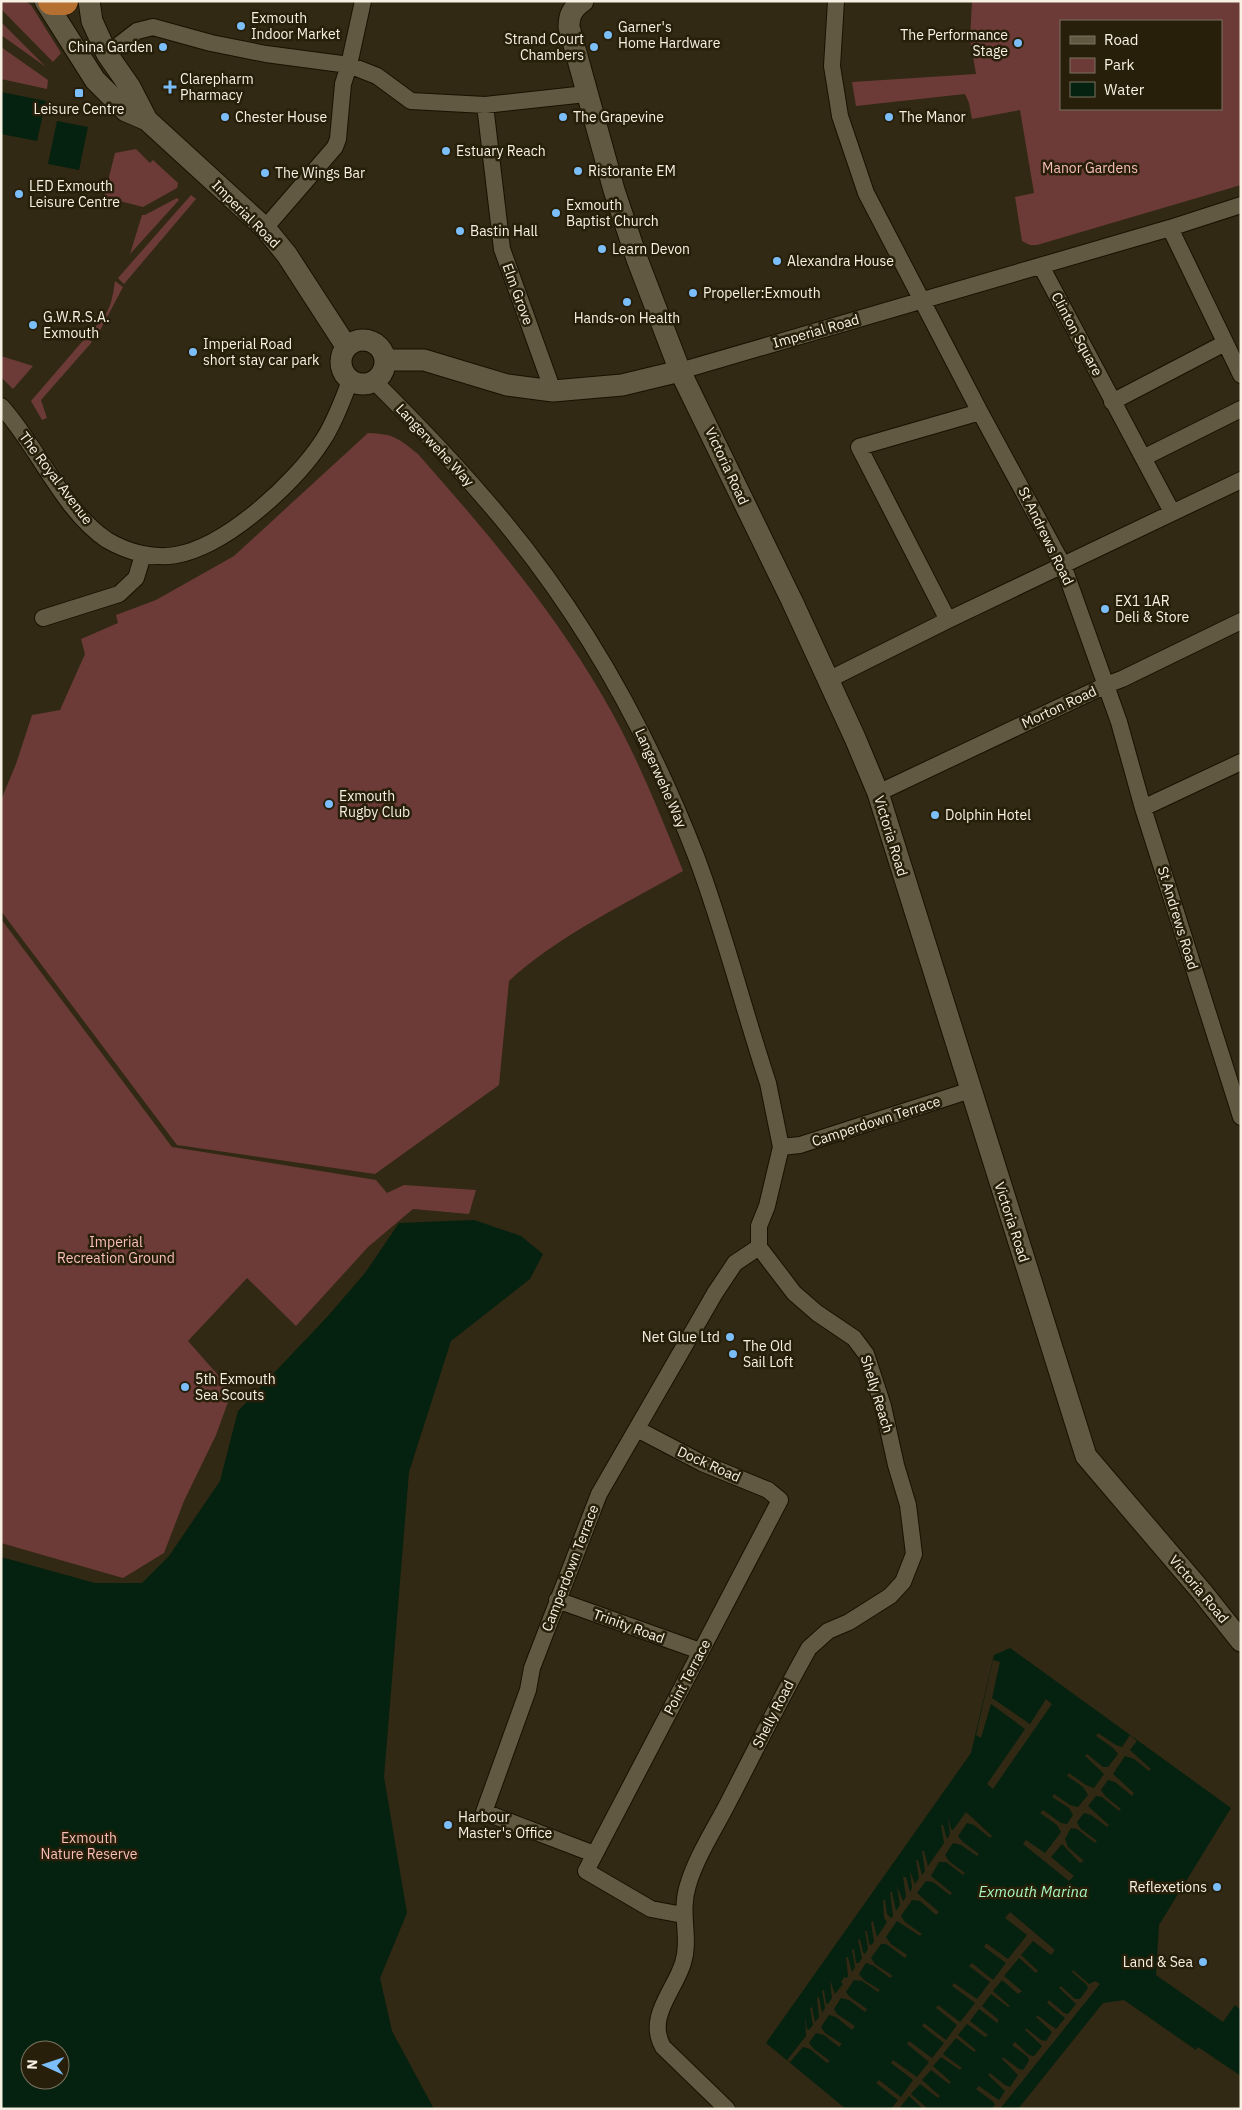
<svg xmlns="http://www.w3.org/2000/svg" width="1242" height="2110" font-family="'IBM Plex Sans',sans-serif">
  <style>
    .green { fill: #6c3b37; fill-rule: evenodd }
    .water { fill: #05210f; fill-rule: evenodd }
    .pier { fill: #312913 }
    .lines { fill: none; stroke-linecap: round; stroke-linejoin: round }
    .minor-casing { stroke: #191100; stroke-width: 18 }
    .tertiary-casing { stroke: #191100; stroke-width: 23 }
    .trunk-casing { stroke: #191100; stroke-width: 29 }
    .minor { stroke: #625942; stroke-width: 16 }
    .tertiary { stroke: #625942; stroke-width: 21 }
    .trunk { stroke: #b57032; stroke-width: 28 }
    .poi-dot { fill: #7bbef9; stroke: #271f09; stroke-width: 2 }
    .labels { text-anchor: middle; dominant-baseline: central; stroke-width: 5; stroke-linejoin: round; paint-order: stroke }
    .poi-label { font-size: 14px; fill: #f6f1e3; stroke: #271f09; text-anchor: start }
    .park-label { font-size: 14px; fill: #f8beb7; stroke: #271f09 }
    .street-label { font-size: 14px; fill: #f6f1e3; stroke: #271f09 }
    .water-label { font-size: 15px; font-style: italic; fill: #a6f7bb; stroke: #271f09 }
  </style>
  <rect width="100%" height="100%" fill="#312913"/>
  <path class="green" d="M1 1H25L31 5 61 53 53 62 1 9Z
    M972 1H1241V185L1037 245H1030L1022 241 1015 197 1034 193 1020 110 972 119 969 103 965 94 856 106 852 82 976 74 970 39ZM1061 21H1221V109H1061Z
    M1 22 46 67 1 35Z
    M1 47 48 80 47 89 1 79Z
    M136 149 150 163 153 160 178 183 177 188 143 207 104 197 115 153Z
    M191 195 196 199 124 284 118 278Z
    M177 198 179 200 130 254 142 215H145Z
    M115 281 123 287 96 338 90 333C109 312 111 309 115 281Z
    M87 336 92 342 41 400 47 418 42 420 31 401Z
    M1 356 33 366 13 389 1 377Z
    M368 433C394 434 398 438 418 454 485 530 551 607 602 695 635 751 659 811 683 871 627 903 556 937 509 981L499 1085 375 1174 177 1145 1 911V800L16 764 32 715 60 710 85 654 81 639 118 623 116 615 156 600 234 556Z
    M1 919 172 1147 376 1180 387 1193 404 1185 476 1190 469 1214 413 1209 368 1247 296 1326 247 1278 188 1341 232 1391 216 1435 184 1501 164 1553 123 1578 1 1543Z"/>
  <path class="water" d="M1 92 46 101 37 141 1 134Z
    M57 121 88 127 79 170 48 164Z
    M474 1220 521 1236 543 1254 530 1279 451 1341 409 1472 384 1777 407 1913 380 1978 392 2031 434 2109H1V1557L95 1583H142L169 1556 220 1481 238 1411 328 1316 365 1273 399 1223ZM30 2050H60V2080H30Z
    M1010 1648 1231 1808 1159 1925 1156 1975 1223 2022 1235 2005 1241 2010V2076L1198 2047 1196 2050 1124 2000 1103 2003 1018 2109H846L766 2043 971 1753 994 1655Z"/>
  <path class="pier" d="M993 1660 1000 1662 992 1698 1030 1724 1046 1699 1052 1704 993 1789 987 1784 1025 1729 991 1704 981 1738 976 1735Z
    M1098 1733 1116 1745 1122 1747 1130 1735 1137 1741 1130 1750 1151 1769 1149 1771 1134 1759 1125 1756 1113 1774 1134 1793 1132 1796 1115 1782 1108 1780 1101 1790 1105 1796 1121 1809 1119 1811 1102 1797 1096 1796 1088 1806 1109 1825 1107 1827 1091 1815 1084 1813 1077 1822 1080 1828 1097 1841 1095 1843 1077 1829 1071 1828 1065 1839 1068 1847 1084 1861 1080 1863 1062 1844 1051 1857 1074 1876 1069 1881 1023 1844 1026 1840 1045 1853 1061 1832 1057 1825 1040 1813 1043 1810 1061 1823 1067 1824 1073 1815 1069 1808 1052 1797 1054 1794 1070 1805 1078 1807 1088 1795 1083 1787 1067 1776 1069 1773 1086 1785 1094 1788 1104 1774 1085 1756 1087 1754 1103 1767H1108L1118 1754 1113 1748 1096 1736Z
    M966 1812 992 1836 990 1838 974 1825 967 1823 958 1836 963 1842 979 1854 977 1856 961 1845 953 1843 945 1855 949 1861 965 1873 963 1875 946 1862H939L931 1876 952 1893 950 1895 933 1882 926 1881 917 1893 939 1912 936 1915 920 1901 912 1900 901 1916 905 1922 922 1934 920 1936 897 1921 886 1937 891 1944 907 1955 905 1958 886 1944H881L871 1958 875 1964 893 1976 890 1978 874 1966 866 1963 859 1974 864 1980 880 1990 878 1992 862 1981 854 1980 846 1992 850 1997 867 2009 865 2012 849 2000 841 1998 834 2009 837 2014 855 2026 852 2030 836 2017 829 2015 821 2027 825 2033 842 2044 839 2047 824 2035 816 2033 809 2043 814 2049 830 2061 827 2063 810 2049 803 2047 790 2062 787 2060 806 2036 805 2015 807 2029 809 2030 813 2025 810 2008 812 2007 815 2022 819 2017 817 1998 819 1997 822 2013 825 2008 822 1991 824 1990 826 2003 828 2004 832 1998 830 1980 835 1994 843 1984 841 1982 844 1977 847 1978 848 1976 846 1957H848L852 1972 855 1967 852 1950 854 1949 856 1963H859L862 1958 858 1940 860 1939 863 1952 865 1954 868 1949 865 1931H867L869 1944 871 1945 874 1942 871 1922 873 1921 877 1937 887 1922 884 1918 883 1900H885L887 1914 891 1918 893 1916 890 1892H892L896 1911 900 1905 897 1886 903 1901 906 1897 903 1877H906L910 1892 912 1888 910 1871 915 1884 919 1878 916 1860H918L922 1875 925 1871 922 1851H924L928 1866 944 1843 941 1825H943L947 1839 950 1834 948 1816 951 1829 953 1830Z
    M1010 1912 1055 1950 1051 1955 1033 1941 1021 1955 1038 1971 1036 1973 1019 1958 1004 1976 1022 1991 1018 1994 1002 1980 993 1991 1010 2006 1008 2007 991 1994 982 2006 999 2020 997 2023 979 2009 970 2021 988 2035 985 2037 967 2024 958 2035 976 2050 974 2052 956 2038 943 2054 962 2068 960 2070 941 2057 933 2066 951 2082 949 2084 931 2070 922 2080 940 2096 938 2098 920 2084 911 2094 926 2107 923 2109 909 2096 899 2109H891L898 2100 876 2083 879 2080 901 2097 913 2080 891 2063 893 2060 917 2077 929 2062 907 2044 909 2041 932 2058 944 2043 922 2026 924 2023 946 2040 957 2025 936 2008 938 2005 960 2022 975 2003 952 1986 954 1983 977 1999 990 1982 969 1966 972 1963 993 1980 1006 1963 984 1947 986 1943 1008 1959 1027 1935 1005 1918Z
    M1073 1970 1089 1984 1095 1981 1100 1984 1000 2109H992L995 2104 992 2101 976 2089 979 2086 999 2100 1005 2091 988 2075 990 2073 1005 2085 1010 2087 1018 2075 1002 2059 1003 2057 1019 2069 1023 2070 1029 2061 1028 2057 1012 2045 1015 2042 1029 2055 1034 2056 1042 2046 1025 2030 1026 2028 1041 2040 1046 2041 1052 2032 1036 2017 1037 2015 1056 2029 1065 2018 1047 2003 1049 2000 1064 2013 1068 2014 1076 2004 1059 1988 1061 1986 1075 1999H1080L1088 1988 1086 1984 1072 1972Z"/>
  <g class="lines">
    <defs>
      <path id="minor" d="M836 1 832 66 837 97 840 116 866 193 980 412 1063 565 1119 722 1143 808 1241 1117
        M107 54 137 31 153 27 211 43 266 54 349 65 377 76 411 101 485 105 586 94
        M485 105 502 249 553 391
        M265 228 335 147 338 139 343 84 349 65 363 1
        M1170 228 1241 375
        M1041 266 1172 512
        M680 371 1170 228 1241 205
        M374 381C412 419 449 457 484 498 576 603 646 727 696 856 724 930 743 1008 768 1083L781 1147 767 1206 759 1226V1247
        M1112 402 1225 343
        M1 406C37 445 63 511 107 540 127 552 153 559 176 555 227 546 296 482 323 440 335 422 342 401 350 381
        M1143 458 1241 409
        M43 618 119 594 136 578 143 555
        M948 620 859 447 980 412
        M828 680 948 620 1241 480
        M878 793 1106 685 1122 679 1241 621
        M1143 808 1241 762
        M781 1147 800 1145 971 1090
        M637 1429 702 1463 768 1490 780 1500 586 1871 651 1909 683 1915
        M557 1600 700 1651
        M594 1854 484 1812 528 1690 532 1668 599 1494 715 1293 735 1263 759 1247
        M727 2109 663 2047C646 2017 674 1992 683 1963 691 1938 679 1913 688 1885 697 1855 716 1827 730 1799 756 1749 781 1697 809 1648L828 1631 849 1622 890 1596 903 1582 914 1554 908 1505 896 1465 883 1406 866 1354 854 1338 817 1313 794 1293 759 1247"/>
      <path id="tertiary" d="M45 1 95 80 126 111 147 120
        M89 1 92 21 107 54 130 87 147 120 265 228 287 255 346 346
        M583 1C572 9 569 15 569 27L614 190 637 259 680 371 792 601 855 738 878 793 1086 1456 1202 1592 1241 1641
        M341 362a22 22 0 1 1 44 0a22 22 0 1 1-44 0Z
        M385 360H424L507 385 553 391 622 385 680 371"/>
      <path id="trunk" d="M52 1H64"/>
    </defs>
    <use href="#minor" class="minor-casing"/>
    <use href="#tertiary" class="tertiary-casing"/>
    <use href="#trunk" class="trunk-casing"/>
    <use href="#minor" class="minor"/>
    <use href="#tertiary" class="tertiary"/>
    <use href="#trunk" class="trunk"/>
  </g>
  <g class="poi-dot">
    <circle cx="241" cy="26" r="5"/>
    <circle cx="608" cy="35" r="5"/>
    <circle cx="1018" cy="43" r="5"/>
    <circle cx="163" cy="47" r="5"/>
    <circle cx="594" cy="47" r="5"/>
    <path d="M167.5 79.5h5v5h5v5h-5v5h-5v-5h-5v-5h5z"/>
    <rect x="74" y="88" width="10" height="10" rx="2.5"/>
    <circle cx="225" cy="117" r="5"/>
    <circle cx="563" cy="117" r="5"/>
    <circle cx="889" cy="117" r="5"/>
    <circle cx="446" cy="151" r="5"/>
    <circle cx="578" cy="171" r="5"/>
    <circle cx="265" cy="173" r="5"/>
    <circle cx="19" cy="194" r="5"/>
    <circle cx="556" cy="213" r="5"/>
    <circle cx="460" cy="231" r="5"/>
    <circle cx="602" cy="249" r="5"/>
    <circle cx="777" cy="261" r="5"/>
    <circle cx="693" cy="293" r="5"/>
    <circle cx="627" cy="302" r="5"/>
    <circle cx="33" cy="325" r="5"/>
    <circle cx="193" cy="352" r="5"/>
    <circle cx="1105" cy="609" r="5"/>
    <circle cx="329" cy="804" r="5"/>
    <circle cx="935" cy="815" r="5"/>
    <circle cx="730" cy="1337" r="5"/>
    <circle cx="733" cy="1354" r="5"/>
    <circle cx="185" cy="1387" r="5"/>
    <circle cx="448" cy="1825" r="5"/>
    <circle cx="1217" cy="1887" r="5"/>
    <circle cx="1203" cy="1962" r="5"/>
  </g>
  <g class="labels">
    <g class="poi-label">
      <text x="251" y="18">Exmouth<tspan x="251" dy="16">Indoor Market</tspan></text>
      <text x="618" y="27">Garner's<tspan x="618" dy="16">Home Hardware</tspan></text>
      <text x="1008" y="35" text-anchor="end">The Performance<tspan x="1008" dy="16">Stage</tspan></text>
      <text x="584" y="39" text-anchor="end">Strand Court<tspan x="584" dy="16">Chambers</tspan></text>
      <text x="153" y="47" text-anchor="end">China Garden</text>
      <text x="180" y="79">Clarepharm<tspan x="180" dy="16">Pharmacy</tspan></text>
      <text x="79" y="109" text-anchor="middle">Leisure Centre</text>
      <text x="235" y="117">Chester House</text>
      <text x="573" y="117">The Grapevine</text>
      <text x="899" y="117">The Manor</text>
      <text x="456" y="151">Estuary Reach</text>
      <text x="588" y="171">Ristorante EM</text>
      <text x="275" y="173">The Wings Bar</text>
      <text x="29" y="186">LED Exmouth<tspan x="29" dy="16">Leisure Centre</tspan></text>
      <text x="566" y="205">Exmouth<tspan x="566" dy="16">Baptist Church</tspan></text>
      <text x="470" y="231">Bastin Hall</text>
      <text x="612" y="249">Learn Devon</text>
      <text x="787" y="261">Alexandra House</text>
      <text x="703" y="293">Propeller:Exmouth</text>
      <text x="43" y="317">G.W.R.S.A.<tspan x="43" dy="16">Exmouth</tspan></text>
      <text x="627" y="318" text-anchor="middle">Hands-on Health</text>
      <text x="203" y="344">Imperial Road<tspan x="203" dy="16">short stay car park</tspan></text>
      <text x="1115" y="601">EX1 1AR<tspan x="1115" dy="16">Deli &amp; Store</tspan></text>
      <text x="339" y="796">Exmouth<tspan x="339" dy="16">Rugby Club</tspan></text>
      <text x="945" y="815">Dolphin Hotel</text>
      <text x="720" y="1337" text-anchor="end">Net Glue Ltd</text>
      <text x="743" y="1346">The Old<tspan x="743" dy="16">Sail Loft</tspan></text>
      <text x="195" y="1379">5th Exmouth<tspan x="195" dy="16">Sea Scouts</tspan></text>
      <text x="458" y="1817">Harbour<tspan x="458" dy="16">Master's Office</tspan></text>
      <text x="1207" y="1887" text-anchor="end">Reflexetions</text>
      <text x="1193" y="1962" text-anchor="end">Land &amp; Sea</text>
    </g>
    <g class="park-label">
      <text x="1090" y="168">Manor Gardens</text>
      <text x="116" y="1242">Imperial<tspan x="116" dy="16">Recreation Ground</tspan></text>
      <text x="89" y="1838">Exmouth<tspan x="89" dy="16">Nature Reserve</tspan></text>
    </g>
    <g class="street-label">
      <text transform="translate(246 214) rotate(45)">Imperial Road</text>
      <text transform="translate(518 294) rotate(70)">Elm Grove</text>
      <text transform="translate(816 331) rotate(-16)">Imperial Road</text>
      <text transform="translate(1077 334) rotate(62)">Clinton Square</text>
      <text transform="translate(435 445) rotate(47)">Langerwehe Way</text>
      <text transform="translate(727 466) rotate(65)">Victoria Road</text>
      <text transform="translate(56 478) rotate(53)">The Royal Avenue</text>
      <text transform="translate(1046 536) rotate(64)">St Andrews Road</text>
      <text transform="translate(1059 707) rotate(-25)">Morton Road</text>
      <text transform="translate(661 778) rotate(66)">Langerwehe Way</text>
      <text transform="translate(891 836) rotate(73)">Victoria Road</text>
      <text transform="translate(1178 918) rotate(73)">St Andrews Road</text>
      <text transform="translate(876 1121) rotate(-18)">Camperdown Terrace</text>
      <text transform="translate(1012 1222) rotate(72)">Victoria Road</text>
      <text transform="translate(877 1394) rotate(73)">Shelly Reach</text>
      <text transform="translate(709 1464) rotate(24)">Dock Road</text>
      <text transform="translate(570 1568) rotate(-69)">Camperdown Terrace</text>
      <text transform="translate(1199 1589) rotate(50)">Victoria Road</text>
      <text transform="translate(629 1626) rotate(20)">Trinity Road</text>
      <text transform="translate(687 1677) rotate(-62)">Point Terrace</text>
      <text transform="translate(773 1714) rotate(-63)">Shelly Road</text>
    </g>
    <g class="water-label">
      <text x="1033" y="1891">Exmouth Marina</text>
    </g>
  </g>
  <rect width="1242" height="2110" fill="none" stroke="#f6f1e3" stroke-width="5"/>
  <rect x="1060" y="20" width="162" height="90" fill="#271f09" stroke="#7a7360"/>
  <rect x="1070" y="36" width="25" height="8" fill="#625942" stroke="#7a7360"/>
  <text x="1104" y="45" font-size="15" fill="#f6f1e3">Road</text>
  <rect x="1070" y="58" width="25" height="15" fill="#6c3b37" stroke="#7a7360"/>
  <text x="1104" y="70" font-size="15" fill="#f6f1e3">Park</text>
  <rect x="1070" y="82" width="25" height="15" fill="#05210f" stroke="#7a7360"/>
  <text x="1104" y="95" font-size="15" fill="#f6f1e3">Water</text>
  <g transform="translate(45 2065) rotate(273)"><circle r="24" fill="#271f09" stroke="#7a7360"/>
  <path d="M0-4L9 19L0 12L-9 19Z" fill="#7bbef9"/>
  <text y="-8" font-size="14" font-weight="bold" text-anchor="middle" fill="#f6f1e3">N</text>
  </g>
</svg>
